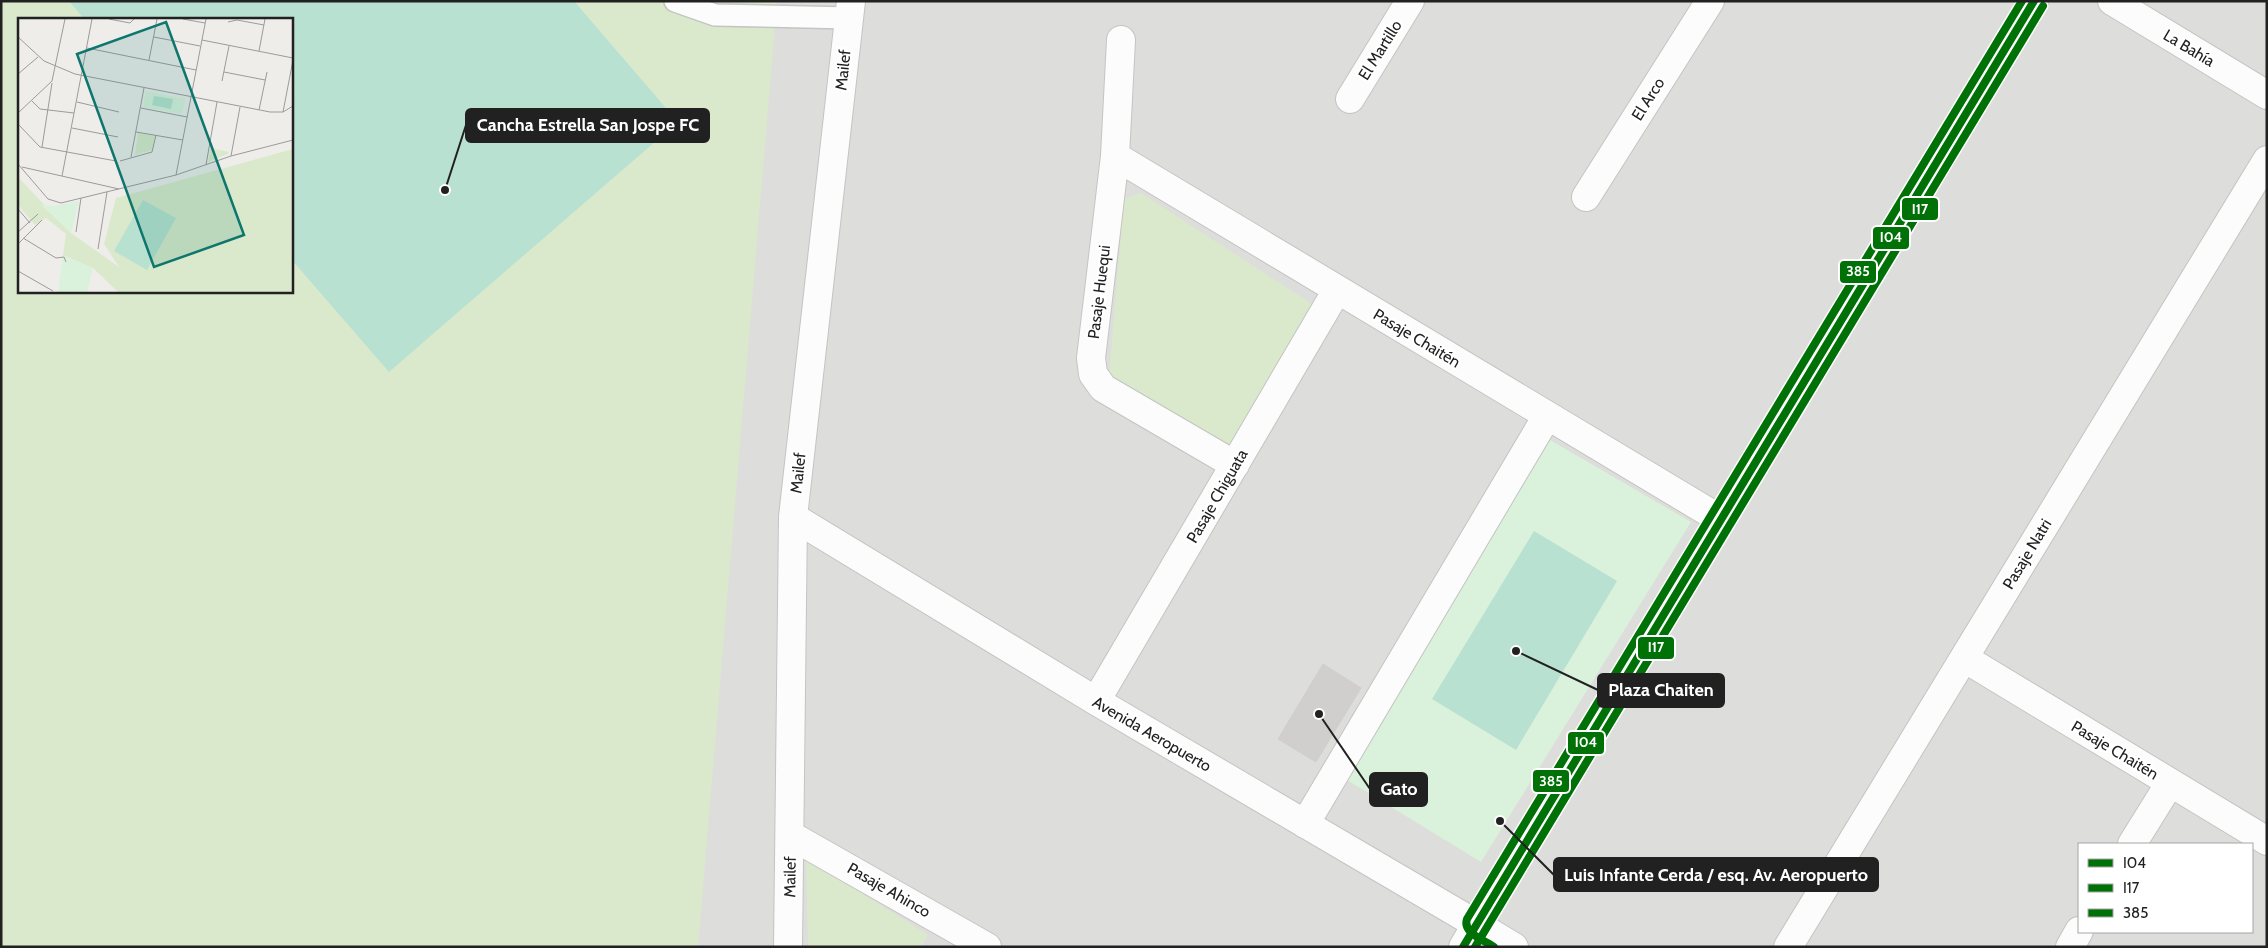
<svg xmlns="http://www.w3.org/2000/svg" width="2268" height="948" font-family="Cabin,sans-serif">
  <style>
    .residential { fill: #dddddb; fill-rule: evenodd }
    .grass { fill: #dae9cc; fill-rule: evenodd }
    .park { fill: #daf1db }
    .pitch { fill: #b9e1d1 }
    .building { fill: #d1cfcd; stroke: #d1cfcc }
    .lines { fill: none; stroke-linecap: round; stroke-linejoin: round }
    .service-casing { stroke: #c4c4c2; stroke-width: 24 }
    .minor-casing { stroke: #c4c4c2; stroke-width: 30 }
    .tertiary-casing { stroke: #c4c4c2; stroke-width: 30 }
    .service { stroke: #fcfcfc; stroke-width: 21 }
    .minor { stroke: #fcfcfc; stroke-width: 28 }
    .tertiary { stroke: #fcfcfc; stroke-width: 28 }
    .bus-1-casing { stroke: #fff; stroke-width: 11 }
    .bus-2-casing { stroke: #fff; stroke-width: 11 }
    .bus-3-casing { stroke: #fff; stroke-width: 11 }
    .bus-1 { stroke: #007106; stroke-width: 8 }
    .bus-2 { stroke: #007106; stroke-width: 8 }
    .bus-3 { stroke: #007106; stroke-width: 8 }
    .labels { text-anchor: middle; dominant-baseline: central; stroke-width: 5; stroke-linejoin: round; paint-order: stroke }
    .street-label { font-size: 16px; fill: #212121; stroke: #fff }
    .inset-road { fill: none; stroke: #9c9b9a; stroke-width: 1 }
    .view { fill: #0f766e; fill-opacity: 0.15; stroke: #0f766e; stroke-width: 2.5 }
    .inset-edge { fill: none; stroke: #212121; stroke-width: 2.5 }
    .leader { fill: none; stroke: #212121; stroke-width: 2 }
    .callout-dot { fill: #212121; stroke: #fff; stroke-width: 2 }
    .callout { fill: #212121; stroke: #212121; stroke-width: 2 }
    .callout-label { font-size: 18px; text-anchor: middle; font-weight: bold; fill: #fff }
    .line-badge { stroke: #fff; stroke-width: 2 }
    .badge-label { font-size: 14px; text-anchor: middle; font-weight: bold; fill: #fff }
  </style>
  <rect width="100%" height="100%" fill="#eeedea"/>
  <path class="residential" d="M773 1H2267V947H694ZM2079 844H2252V932H2079Z"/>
  <path class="grass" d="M1 1H777L698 947H1ZM19 19H291V291H19Z
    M1141 193 1318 308 1230 455 1109 375 1124 199Z
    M806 858 928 935 921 947H808Z"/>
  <path class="park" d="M1545 437 1691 522 1481 862 1347 780Z"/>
  <path class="pitch" d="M69 1H574L678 122 389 372 291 259V19H84Z
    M1534 531 1617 581 1516 750 1432 699Z"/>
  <path class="building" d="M1323 664 1361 688 1316 762 1278 739Z"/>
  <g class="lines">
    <defs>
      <path id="service" d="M675 1 715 15 849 18"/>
      <path id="minor" d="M2112 1 2267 95
        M1121 40 1115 156 1091 358 1093 374 1103 388 1235 465
        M1350 99 1410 1
        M1115 156 1720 519
        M1586 197 1710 1
        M793 517 1096 701 1476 924
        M1964 658 2267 841
        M1096 701 1337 290
        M1305 824 1547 416
        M790 835 987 947
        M2132 844 2170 783
        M788 947 793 517 851 1
        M1788 947 2267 160
        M2070 947 2079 931"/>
      <path id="tertiary" d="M1476 924 1514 947
        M1463 947 2034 1"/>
    </defs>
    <use href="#service" class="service-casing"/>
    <use href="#minor" class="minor-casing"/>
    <use href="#tertiary" class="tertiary-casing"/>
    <use href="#service" class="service"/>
    <use href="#minor" class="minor"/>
    <use href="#tertiary" class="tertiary"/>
    <defs>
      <path id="bus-1" d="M1463 947 2034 1"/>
      <path id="bus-2" d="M1475 947 2043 6"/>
      <path id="bus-3" d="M1494 947C1484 940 1462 933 1467 919L2022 1"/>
    </defs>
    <use href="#bus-1" class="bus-1-casing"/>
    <use href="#bus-2" class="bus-2-casing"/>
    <use href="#bus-3" class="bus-3-casing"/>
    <use href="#bus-1" class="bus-1"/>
    <use href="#bus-2" class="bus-2"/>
    <use href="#bus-3" class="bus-3"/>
  </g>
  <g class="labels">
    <g class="street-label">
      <text transform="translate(2189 48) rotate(31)">La Bahía</text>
      <text transform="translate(1380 50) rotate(-58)">El Martillo</text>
      <text transform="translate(843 70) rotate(-84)">Mailef</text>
      <text transform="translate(1648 99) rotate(-58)">El Arco</text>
      <text transform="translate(1099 292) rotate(-83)">Pasaje Huequi</text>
      <text transform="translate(1417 338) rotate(31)">Pasaje Chaitén</text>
      <text transform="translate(798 473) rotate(-84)">Mailef</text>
      <text transform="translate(1217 496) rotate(-60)">Pasaje Chiguata</text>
      <text transform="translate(2027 554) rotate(-59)">Pasaje Natri</text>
      <text transform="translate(1152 734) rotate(30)">Avenida Aeropuerto</text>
      <text transform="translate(2115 750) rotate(31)">Pasaje Chaitén</text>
      <text transform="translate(790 877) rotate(-89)">Mailef</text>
      <text transform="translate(889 890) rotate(30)">Pasaje Ahinco</text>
    </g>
  </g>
  <g transform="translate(18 18)">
    <rect width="275" height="275" fill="#eeedea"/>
    <path d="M120 115 137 118 134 132 117 137ZM193 130 211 134 210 136 190 144ZM275 131V274H100L75 250 45 237 48 216 28 200 17 207 0 187V159L53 215 101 249 86 226 98 180Z" fill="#dae9cc"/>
    <path d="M128 73 167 81 164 96 125 89ZM61 183 53 215 23 187 36 188ZM45 237 75 250 69 274H40Z" fill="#daf1db"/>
    <path d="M136 78 155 81 153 91 134 87ZM125 182 158 200 129 252 96 233Z" fill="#b9e1d1"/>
    <path class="inset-road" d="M91 1 112 5 116 1M165 1 187 5M210 4 219 2 246 7M0 19 26 43 57 56 252 94H265L275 88M136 19 182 28M184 22 275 40M69 30 178 52M241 33 247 1M131 42 139 1M206 54 247 62M0 56 20 39M204 63 211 28M14 83 22 91 56 95M59 84 101 94M123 90 169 99M241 92 249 54M265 94 275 42M0 95 34 63 47 1M0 106 22 129 98 143M54 110 100 119M118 114 165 122M24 129 34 65M213 138 222 89M113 139 126 70M102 143 134 134 138 117M0 146 30 181 43 185 158 157 213 138 275 122M188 147 199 84M4 149 101 171M158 157 188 1M44 158 74 1M0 191 12 205M0 214 20 196M58 214 63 180M5 220 38 240 46 239 48 244M0 226 24 202M80 231 89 174M0 253 35 273"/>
    <path class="view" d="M148 4 226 217 136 249 59 36Z"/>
    <rect width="275" height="275" class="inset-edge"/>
  </g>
  <path class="leader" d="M445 190L466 125M1516 651L1598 690M1319 714L1370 789M1500 821L1554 875"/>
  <g class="callout-dot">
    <circle cx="445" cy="190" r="5"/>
    <circle cx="1516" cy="651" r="5"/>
    <circle cx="1319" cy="714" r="5"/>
    <circle cx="1500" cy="821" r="5"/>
  </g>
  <g class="callout">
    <rect x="466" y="109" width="243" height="33" rx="5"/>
    <rect x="1598" y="674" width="126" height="33" rx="5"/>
    <rect x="1370" y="773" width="57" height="33" rx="5"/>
    <rect x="1554" y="858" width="324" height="33" rx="5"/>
  </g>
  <g class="callout-label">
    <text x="588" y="131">Cancha Estrella San Jospe FC</text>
    <text x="1661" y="696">Plaza Chaiten</text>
    <text x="1399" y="795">Gato</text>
    <text x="1716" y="881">Luis Infante Cerda / esq. Av. Aeropuerto</text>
  </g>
  <g class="line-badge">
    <rect x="1901" y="197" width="38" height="24" rx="5" fill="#007106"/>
    <rect x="1872" y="226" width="38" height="24" rx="5" fill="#007106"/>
    <rect x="1839" y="260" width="38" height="24" rx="5" fill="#007106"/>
    <rect x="1637" y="636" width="38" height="24" rx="5" fill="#007106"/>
    <rect x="1567" y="731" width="38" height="24" rx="5" fill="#007106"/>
    <rect x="1532" y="769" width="38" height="24" rx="5" fill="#007106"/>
  </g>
  <g class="badge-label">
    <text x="1920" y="214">I17</text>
    <text x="1891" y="242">I04</text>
    <text x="1858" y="276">385</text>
    <text x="1656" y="652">I17</text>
    <text x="1586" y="747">I04</text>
    <text x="1551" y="786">385</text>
  </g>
  <rect width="2268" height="948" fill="none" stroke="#212121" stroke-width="5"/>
  <rect x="2078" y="843" width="175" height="90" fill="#ffffff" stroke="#a6a6a6"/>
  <rect x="2088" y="859" width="25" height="8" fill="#007106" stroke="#a6a6a6"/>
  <text x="2123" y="868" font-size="15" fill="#212121">I04</text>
  <rect x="2088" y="884" width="25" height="8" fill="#007106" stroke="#a6a6a6"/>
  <text x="2123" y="893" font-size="15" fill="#212121">I17</text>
  <rect x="2088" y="909" width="25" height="8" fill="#007106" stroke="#a6a6a6"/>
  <text x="2123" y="918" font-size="15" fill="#212121">385</text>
</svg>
